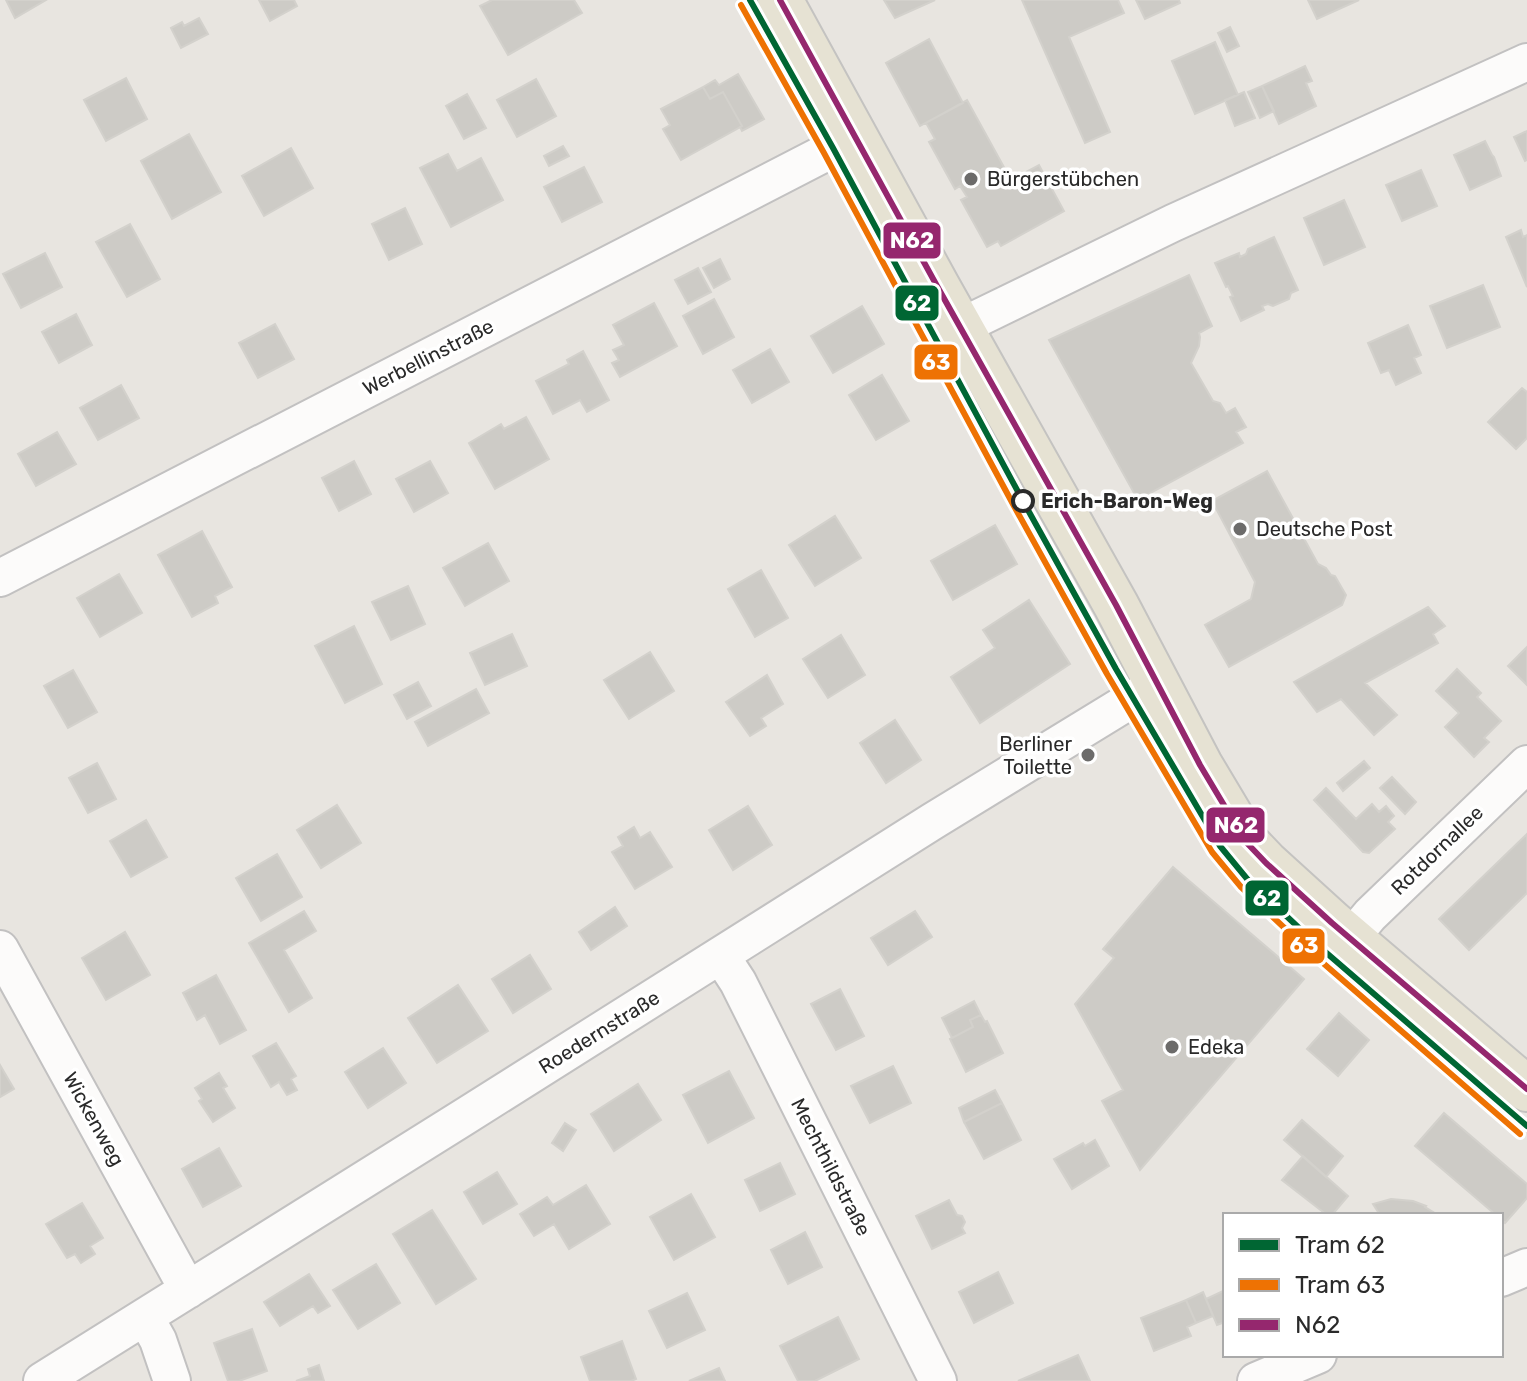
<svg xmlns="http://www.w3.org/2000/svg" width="1527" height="1381" font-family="Rubik,sans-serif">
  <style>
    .building { fill: #cdcbc6; stroke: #d3d1cc; stroke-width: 2 }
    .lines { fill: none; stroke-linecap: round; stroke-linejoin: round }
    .minor-casing { stroke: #c2c1c1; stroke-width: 40 }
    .major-casing { stroke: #c4c3c1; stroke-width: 48 }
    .minor { stroke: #fcfbfa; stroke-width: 36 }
    .major { stroke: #e6e2d3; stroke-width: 44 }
    .bus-1-casing { stroke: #fff; stroke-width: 12 }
    .bus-1 { stroke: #95276e; stroke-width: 6 }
    .tram-1-casing { stroke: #fff; stroke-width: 12 }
    .tram-2-casing { stroke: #fff; stroke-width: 12 }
    .tram-1 { stroke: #063; stroke-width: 6 }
    .tram-2 { stroke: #ee7203; stroke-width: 6 }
    .poi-dot { fill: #6c6b6a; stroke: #fff; stroke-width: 3 }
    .stop-dot { fill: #fff; stroke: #2a2a2a; stroke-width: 4 }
    .labels { text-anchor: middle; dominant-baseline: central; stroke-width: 7; stroke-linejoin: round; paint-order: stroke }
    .poi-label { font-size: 20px; fill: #2a2a2a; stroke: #fff; text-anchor: start }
    .street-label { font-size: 20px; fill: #2a2a2a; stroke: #fff }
    .stop-label { font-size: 20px; font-weight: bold; fill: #2a2a2a; stroke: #fff; text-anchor: start }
    .line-badge { stroke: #fff; stroke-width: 3 }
    .badge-label { font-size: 22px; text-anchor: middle; font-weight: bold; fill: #fff }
  </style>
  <rect width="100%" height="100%" fill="#e8e5e0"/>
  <path class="building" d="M6 0H46L15 18Z
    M259 0H294L297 6 270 21Z
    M492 0H574L582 13 508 55 480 6Z
    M884 0H935L895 18Z
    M1022 0H1118L1124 13 1069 37 1110 132 1085 143Z
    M1136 0H1179L1180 3 1145 19Z
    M1308 0H1359L1317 19Z
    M199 18 208 34 181 48 171 28 182 22 184 26Z
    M1230 27 1239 46 1227 52 1218 33Z
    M929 39 963 103 920 126 886 63Z
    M1215 42 1238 95 1195 114 1172 61Z
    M1305 66 1312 81 1306 83 1316 106 1279 124 1262 86Z
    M738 74 764 119 742 131 740 127 742 126 723 92 710 99 703 87 715 80 719 85Z
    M126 78 147 119 106 141 84 100Z
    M536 79 556 116 517 137 497 100Z
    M1262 86 1274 111 1260 118 1248 92Z
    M703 87 710 99 723 92 742 126 681 160 663 129 670 125 661 109Z
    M1244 92 1255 118 1235 126 1225 100Z
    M467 94 486 128 464 139 446 106Z
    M967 100 1011 180 1039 165 1064 211 1001 246 998 241 987 247 961 200 967 197 960 186 955 189 929 142 935 139 926 123Z
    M1527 131V160L1525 161 1514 137Z
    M189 134 221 192 172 219 141 161Z
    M1485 141 1492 155 1494 157 1501 176 1470 190 1454 155Z
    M563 146 569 156 549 166 544 156Z
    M291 148 313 188 264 216 242 176Z
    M448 154 457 171 481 158 503 200 451 227 420 168Z
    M584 167 602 202 562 222 544 187Z
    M1421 170 1437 206 1402 221 1386 185Z
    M1344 200 1365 247 1324 265 1304 218Z
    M405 208 422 244 389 260 372 224Z
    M130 224 160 279 127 297 96 242Z
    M1521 230 1523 237 1527 235V287L1506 237Z
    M1274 237 1298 290 1291 293 1289 299 1273 306 1268 304 1262 306 1264 310 1241 321 1230 297 1233 296 1228 286 1226 287 1215 263 1239 253 1240 257 1246 254 1248 249Z
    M45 253 62 287 21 308 3 274Z
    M720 259 730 279 714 288 703 268Z
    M698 268 711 292 688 304 675 280Z
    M1189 275 1212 326 1199 333 1200 337 1199 346 1191 363 1213 401 1220 403 1226 413 1235 408 1246 427 1236 432 1243 443 1145 496 1134 493 1049 340Z
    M1483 285 1500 327 1447 348 1430 306Z
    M714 299 734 337 703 354 683 316Z
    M654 303 677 346 620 377 612 363 619 360 613 350 624 345 613 325Z
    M862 306 884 344 833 373 811 336Z
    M76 314 92 345 59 363 42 332Z
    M275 324 294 359 258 378 239 343Z
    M1408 325 1421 355 1414 358 1421 373 1396 385 1389 370 1381 373 1368 343Z
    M770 349 789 382 752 403 733 370Z
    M583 351 609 400 587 412 580 400 553 414 536 381 569 364 567 360Z
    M882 375 909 421 876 440 849 395Z
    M121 385 139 418 98 440 80 408Z
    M1522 388 1527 392V438L1516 449 1488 422Z
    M526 417 549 459 495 489 469 443 501 424 504 429Z
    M57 432 76 464 36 486 18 454Z
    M354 461 371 494 339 511 322 478Z
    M430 461 448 493 414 512 396 479Z
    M1267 471 1318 564 1326 568 1331 575 1335 576 1346 595 1342 605 1229 667 1205 625 1251 599 1255 582 1212 501Z
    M835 516 861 558 815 586 789 545Z
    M995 525 1017 564 953 600 931 561Z
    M202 531 232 587 215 596 218 603 192 617 158 555Z
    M488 543 509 581 465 606 443 568Z
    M761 570 788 618 755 637 728 589Z
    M119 574 142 613 100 637 77 598Z
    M408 586 425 624 391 640 372 602Z
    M1029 600 1070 664 980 723 951 677 995 648 983 630Z
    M1428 607 1445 626 1433 634 1438 643 1365 683 1397 715 1374 735 1341 699 1317 712 1294 682Z
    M354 626 382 684 345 703 315 646Z
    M512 634 527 666 485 685 470 653Z
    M841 635 865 675 828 698 803 659Z
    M1527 647V685L1508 666Z
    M650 652 674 691 629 719 604 680Z
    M1457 669 1481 693 1477 697 1501 721 1484 738 1489 742 1474 757 1445 727 1459 713 1436 691Z
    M73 670 97 712 68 728 44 686Z
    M767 675 783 704 761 718 766 726 750 736 726 702Z
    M418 682 431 706 407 719 394 695Z
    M476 689 489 713 428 746 415 722Z
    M895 720 921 760 886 783 860 743Z
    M1364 761 1370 768 1343 791 1337 783Z
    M97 763 116 799 88 813 69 778Z
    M1392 777 1416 802 1405 814 1380 788Z
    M1326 788 1356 819 1372 804 1379 812 1386 806 1394 816 1388 822 1395 829 1369 853 1363 852 1314 800Z
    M337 805 361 843 321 868 297 830Z
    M748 806 772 845 733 870 709 830Z
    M146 820 167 857 131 877 110 841Z
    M634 827 640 838 650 832 672 867 635 889 612 852 623 846 618 837Z
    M1527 834V893L1469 950 1439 919Z
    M277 854 302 897 261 921 236 878Z
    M1173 867 1304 979 1140 1170 1102 1101 1123 1090 1075 1004 1114 958 1103 949Z
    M615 907 627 926 591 950 579 932Z
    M304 911 316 931 284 950 312 998 289 1012 249 943Z
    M915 911 932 937 888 965 871 938Z
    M125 932 150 975 106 1000 82 958Z
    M530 955 551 989 513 1013 492 979Z
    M216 975 246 1030 220 1044 205 1015 197 1020 183 993Z
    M458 985 488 1031 437 1063 408 1018Z
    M840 989 864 1036 836 1050 811 1004Z
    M974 1001 981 1015 970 1020 973 1027 952 1038 942 1018Z
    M1339 1013 1369 1040 1338 1076 1307 1049Z
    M981 1015 985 1022 987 1021 1003 1053 966 1072 950 1039 973 1027 970 1020Z
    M276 1043 296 1076 291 1079 297 1090 287 1095 279 1082 271 1087 253 1056Z
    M383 1048 406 1083 368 1108 345 1072Z
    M0 1065 14 1089 0 1097Z
    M893 1066 911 1103 870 1123 851 1086Z
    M729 1071 754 1118 708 1143 683 1095Z
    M219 1073 227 1086 223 1088 235 1108 213 1122 199 1101 202 1099 195 1088Z
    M638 1084 661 1120 614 1151 591 1114Z
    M995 1090 1002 1103 964 1122 959 1108Z
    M1002 1103 1021 1140 984 1159 964 1122Z
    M1444 1113 1527 1184V1198L1505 1223 1501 1219V1215H1496L1415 1146Z
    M1302 1120 1343 1156 1326 1177 1284 1140Z
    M565 1123 576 1130 563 1151 552 1143Z
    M1095 1140 1109 1166 1072 1189 1054 1159 1083 1143 1085 1146Z
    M219 1148 241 1186 203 1207 182 1169Z
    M1303 1156 1348 1196 1332 1215H1327L1282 1180Z
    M780 1163 795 1194 760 1211 745 1180Z
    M497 1172 517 1204 483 1224 464 1192Z
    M586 1185 610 1224 569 1249 554 1224 534 1236 520 1214 547 1197 553 1205Z
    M691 1194 715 1237 674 1260 650 1217Z
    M1391 1199 1413 1201 1426 1206 1425 1207 1438 1215H1380L1373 1204Z
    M949 1200 957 1215 962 1216 965 1222 962 1228 965 1233 932 1249 916 1216Z
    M82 1203 103 1238 90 1246 95 1254 81 1263 75 1254 67 1258 46 1224Z
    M432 1210 476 1279 436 1304 393 1234Z
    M805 1232 822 1267 788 1284 771 1250Z
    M376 1264 400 1303 358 1329 333 1290Z
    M998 1272 1013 1303 974 1323 959 1292Z
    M309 1274 330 1306 318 1313 313 1306 280 1326 264 1302Z
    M1225 1290V1322L1217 1325 1206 1299Z
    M1203 1292 1213 1316 1196 1323 1186 1300Z
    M687 1293 705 1330 667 1348 649 1311Z
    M1186 1300 1196 1323 1187 1327 1191 1336 1154 1351 1141 1318Z
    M838 1317 859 1359 815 1381H798L780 1346Z
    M252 1329 267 1371 239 1381H228L214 1343Z
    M622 1341 636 1379 631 1381H590L581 1357Z
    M1078 1355 1090 1381H1018Z
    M319 1365 324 1381H296L310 1376 308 1369Z
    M719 1368 725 1381H689Z"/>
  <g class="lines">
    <defs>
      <path id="minor" d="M960 327 1173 223 1527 62
        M0 578 856 137
        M1350 939 1370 915 1527 764
        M0 949 188 1290
        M721 956 738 982 938 1381
        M1501 1278 1527 1267
        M145 1317 158 1340 172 1381
        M42 1381 464 1117 933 821 1157 684
        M1256 1381 1318 1355"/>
      <path id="major" d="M780 0 937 286 1116 605 1200 765 1246 842 1266 863 1332 923 1527 1089"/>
    </defs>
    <use href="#minor" class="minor-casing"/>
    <use href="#major" class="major-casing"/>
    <use href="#minor" class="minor"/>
    <use href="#major" class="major"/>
    <defs>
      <path id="bus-1" d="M780 0 937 286 1116 605 1200 765 1246 842 1266 863 1332 923 1527 1089"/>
    </defs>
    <use href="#bus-1" class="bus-1-casing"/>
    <use href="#bus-1" class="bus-1"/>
    <defs>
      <path id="tram-1" d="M750 0 833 148 1023 501 1116 669 1220 846 1248 880 1315 943 1527 1126"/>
      <path id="tram-2" d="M741 5 824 153 1014 506 1107 674 1212 852 1241 887 1308 950 1520 1134"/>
    </defs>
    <use href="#tram-1" class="tram-1-casing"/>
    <use href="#tram-2" class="tram-2-casing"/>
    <use href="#tram-1" class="tram-1"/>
    <use href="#tram-2" class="tram-2"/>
  </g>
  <g class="poi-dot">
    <circle cx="971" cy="179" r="8"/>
    <circle cx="1240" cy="529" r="8"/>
    <circle cx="1088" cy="755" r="8"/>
    <circle cx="1172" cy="1047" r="8"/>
  </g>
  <circle class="stop-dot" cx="1023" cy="501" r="10"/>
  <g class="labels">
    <g class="poi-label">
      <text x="987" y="179">Bürgerstübchen</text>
      <text x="1256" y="529">Deutsche Post</text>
      <text x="1072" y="744" text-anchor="end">Berliner<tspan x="1072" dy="23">Toilette</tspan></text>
      <text x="1188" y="1047">Edeka</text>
    </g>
    <g class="street-label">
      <text transform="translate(428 357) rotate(-27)">Werbellinstraße</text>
      <text transform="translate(1437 850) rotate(-44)">Rotdornallee</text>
      <text transform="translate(599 1032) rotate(-32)">Roedernstraße</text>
      <text transform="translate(94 1119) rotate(61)">Wickenweg</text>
      <text transform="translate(831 1167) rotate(63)">Mechthildstraße</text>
    </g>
    <g class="stop-label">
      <text x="1041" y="501">Erich-Baron-Weg</text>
    </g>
  </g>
  <g class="line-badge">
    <rect x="882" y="221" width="60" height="39" rx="8" fill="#95276e"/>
    <rect x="894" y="284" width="46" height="38" rx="8" fill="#063"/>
    <rect x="913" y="343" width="46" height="38" rx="8" fill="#ee7203"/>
    <rect x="1205" y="806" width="61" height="38" rx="8" fill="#95276e"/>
    <rect x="1244" y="879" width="46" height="38" rx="8" fill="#063"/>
    <rect x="1281" y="927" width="45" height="38" rx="8" fill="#ee7203"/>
  </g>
  <g class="badge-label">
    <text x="912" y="248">N62</text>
    <text x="917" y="311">62</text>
    <text x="936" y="370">63</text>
    <text x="1236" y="833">N62</text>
    <text x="1267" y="906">62</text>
    <text x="1304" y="953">63</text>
  </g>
  <rect x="1223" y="1213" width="280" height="144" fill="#ffffff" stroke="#aaaaaa" stroke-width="2"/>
  <rect x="1239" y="1239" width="40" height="12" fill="#006633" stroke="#aaaaaa" stroke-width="2"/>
  <text x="1295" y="1253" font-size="24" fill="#2a2a2a">Tram 62</text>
  <rect x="1239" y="1279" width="40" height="12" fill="#ee7203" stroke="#aaaaaa" stroke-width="2"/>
  <text x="1295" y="1293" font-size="24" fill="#2a2a2a">Tram 63</text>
  <rect x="1239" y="1319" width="40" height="12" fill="#95276e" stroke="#aaaaaa" stroke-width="2"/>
  <text x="1295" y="1333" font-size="24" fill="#2a2a2a">N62</text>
</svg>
